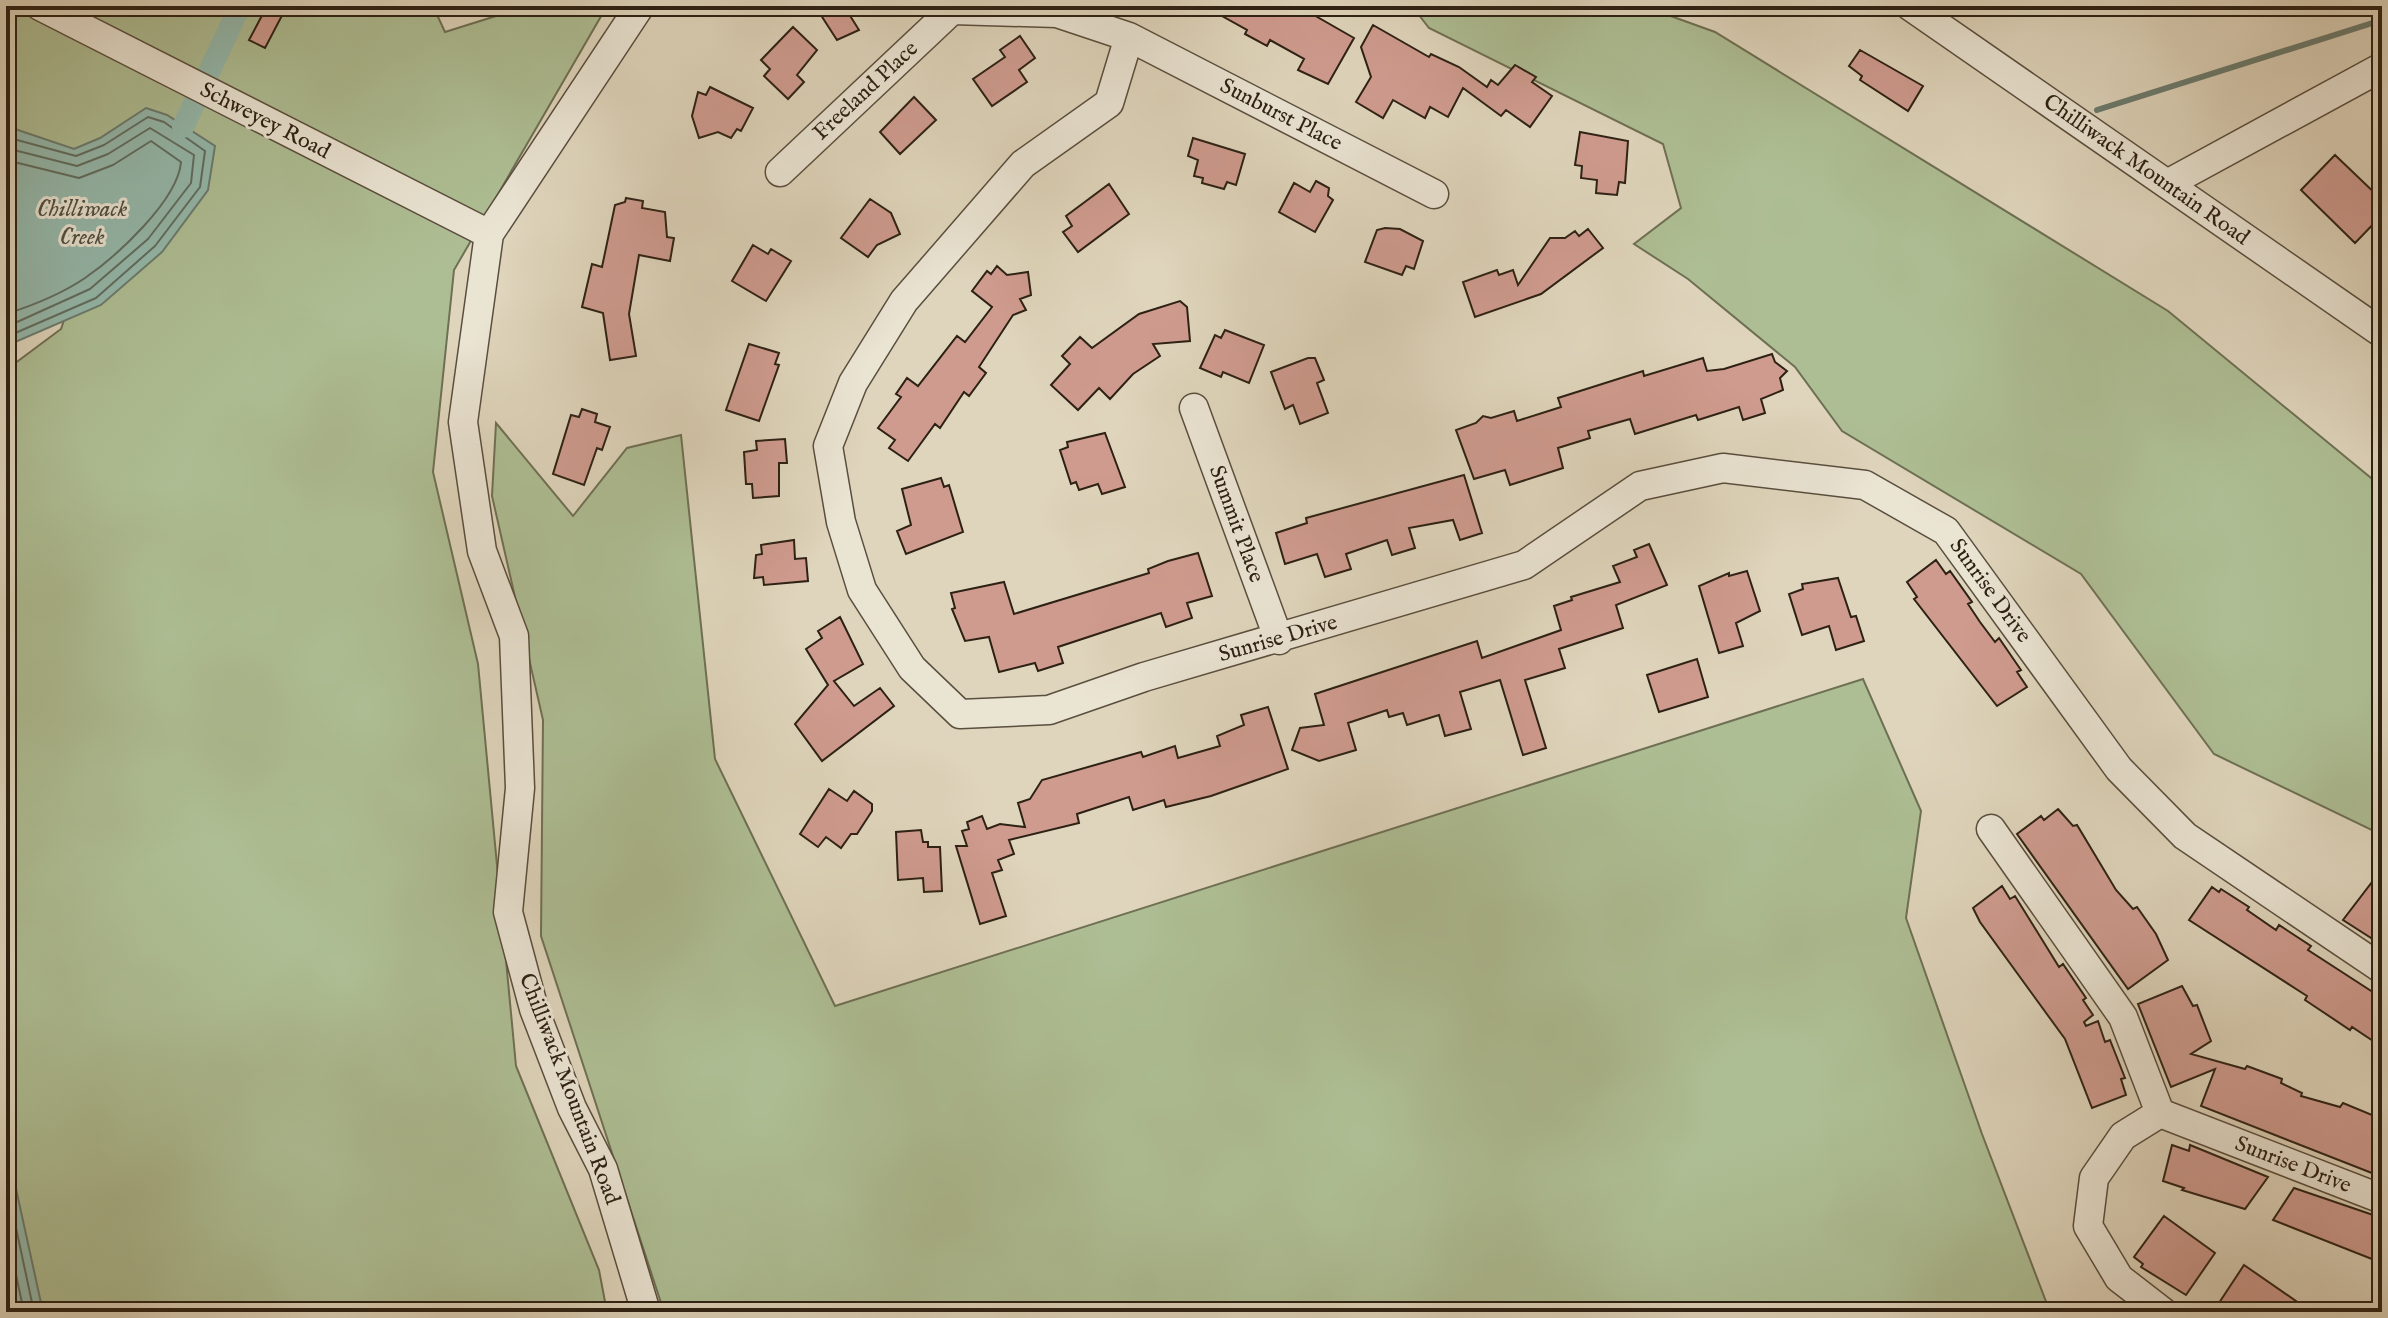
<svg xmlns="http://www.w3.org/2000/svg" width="2388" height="1318" font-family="'IM FELL English',serif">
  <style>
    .green { fill: #aebe94; stroke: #6e7054; stroke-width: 2 }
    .water { fill: #94b9ac; stroke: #6b7c6f; stroke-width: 2 }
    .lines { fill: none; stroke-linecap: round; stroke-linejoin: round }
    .shore { stroke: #606d60; stroke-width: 2 }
    .stream { stroke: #6b7c6f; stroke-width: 6 }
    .canal { stroke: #94b9ac; stroke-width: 22 }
    .building { fill: #cf9b8f; stroke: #2d2114; stroke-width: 2 }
    .minor-casing { stroke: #5a4e3e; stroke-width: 31 }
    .minor { stroke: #eae4d3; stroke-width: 28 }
    .labels { text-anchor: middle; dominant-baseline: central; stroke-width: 6; stroke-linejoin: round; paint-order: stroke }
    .street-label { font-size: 22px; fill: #2d2114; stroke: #eae4d3 }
    .water-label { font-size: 24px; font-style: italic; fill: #4c4f42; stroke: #eae4d3 }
  </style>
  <rect width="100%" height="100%" fill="#dfd5bc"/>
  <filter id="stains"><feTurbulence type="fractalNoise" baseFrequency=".0025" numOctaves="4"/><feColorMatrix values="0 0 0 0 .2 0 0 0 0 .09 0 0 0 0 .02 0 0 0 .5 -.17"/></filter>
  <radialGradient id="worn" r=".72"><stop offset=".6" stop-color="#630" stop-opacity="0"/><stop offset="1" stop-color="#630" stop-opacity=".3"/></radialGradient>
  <path class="green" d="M6 6H433L445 32 528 6H607L454 270 433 472 478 664 516 1066 599 1270 607 1312H6V370L61 329 86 254 6 139Z
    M1412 6H1643L1715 32 2168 311 2382 487V835L2214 754 2081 574 1842 431 1795 367 1688 279 1634 244 1681 208 1663 144 1429 28Z
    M496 423 573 516 627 448 681 435 715 759 835 1006 1863 679 1921 811 1906 918 1982 1134 2050 1312H664L541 936 543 720 492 496Z"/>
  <path class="water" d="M146 108 167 115 215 146 208 190 162 252 101 305 6 346V126L74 149 100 138Z
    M6 1143 43 1312H6Z"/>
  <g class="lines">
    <path class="shore" d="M6 137 76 156 104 145 148 117 164 122 205 151 200 187 155 246 96 298 6 337
      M6 148 77 166 108 154 150 128 194 155 191 183 148 239 90 289 6 327
      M6 160 79 178 113 165 151 141 181 162C178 200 117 256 85 278 63 293 31 306 6 314
      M6 1181 34 1312
      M6 1228 24 1312"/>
    <path class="stream" d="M2097 110 2382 20"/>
    <path class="canal" d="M183 127 240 6"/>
  </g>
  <path class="building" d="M267 6H287L265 48 249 40Z
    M815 6H844L859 30 837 40Z
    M1204 6H1298L1354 38 1328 84 1298 70 1304 59 1270 40 1267 46 1245 34 1247 30Z
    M1373 25 1429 57 1431 54 1459 67 1487 87 1491 80 1498 85 1515 65 1536 77 1532 82 1552 96 1530 127 1506 110 1501 116 1463 88 1448 117 1430 107 1425 118 1393 100 1383 118 1356 102 1371 77 1361 47Z
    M793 27 817 50 797 75 804 82 788 99 764 76 770 69 761 60Z
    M1020 36 1035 58 1019 70 1027 82 992 106 973 79 1005 57 1000 50Z
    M1860 50 1923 86 1908 111 1860 80 1862 76 1849 66Z
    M710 87 753 108 741 131 737 129 731 138 718 132 699 138 692 116 698 92 706 95Z
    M914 97 936 120 900 154 880 132Z
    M1580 132 1628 141 1625 183 1619 182 1617 195 1596 193 1597 180 1581 178 1582 166 1575 165Z
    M1193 138 1245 154 1236 185 1227 182 1224 189 1202 183 1203 178 1194 176 1198 160 1188 156Z
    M2335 155 2382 200V215L2355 243 2301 190Z
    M1316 181 1329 188 1328 196 1333 200 1315 232 1279 212 1294 183 1310 192Z
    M1109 184 1129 214 1078 252 1063 232 1072 226 1066 216Z
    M626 198 643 201 642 208 665 212 667 237 674 238 670 261 639 255 629 314 636 356 610 360 603 313 582 307 592 264 602 267 615 205 625 202Z
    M870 199 891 213 900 234 877 245 868 257 841 238Z
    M1385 228 1400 229 1423 241 1414 269 1406 266 1402 275 1365 262 1377 230Z
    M1588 229 1603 248 1541 294 1475 317 1463 282 1497 270 1499 275 1513 270 1518 285 1550 238H1565L1575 231 1579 236Z
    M753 245 768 254 771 249 791 261 766 301 732 281Z
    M997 266 1007 275 1028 272 1031 295 1020 299 1026 310 1013 315 979 367 986 373 969 396 964 392 940 428 935 424 908 461 889 448 895 440 878 428 901 397 896 394 907 378 918 386 957 336 965 342 992 307 972 291 987 271 991 274Z
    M1180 301 1187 307 1190 341 1153 344 1160 356 1133 374 1110 399 1099 388 1078 410 1051 385 1070 364 1062 356 1080 337 1092 348 1139 314Z
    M1225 330 1264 345 1249 383 1223 372 1221 377 1200 368 1215 335 1221 338Z
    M749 344 779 353 775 364 779 365 759 421 726 410Z
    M1772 354 1775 362 1787 371 1780 378 1783 390 1761 399 1765 413 1743 420 1739 407 1698 420 1696 415 1635 434 1630 419 1588 431 1590 438 1558 448 1563 468 1510 485 1505 470 1474 479 1456 430 1476 423 1483 416 1491 418 1514 411 1517 421 1561 407 1558 398 1643 371 1644 376 1703 358 1707 371 1724 369Z
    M1308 358H1315L1324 380 1317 383 1328 413 1300 424 1293 405 1285 409 1271 372Z
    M582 409 597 414 595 422 610 427 602 450 597 448 584 485 553 474 571 415 579 417Z
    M1105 433 1125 487 1102 494 1098 484 1079 490 1076 482 1071 484 1060 450 1068 447 1067 442Z
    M785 439 787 463H779V496L753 498 752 484H746L744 452 757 450 756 441Z
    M1464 475 1482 533 1460 540 1453 520 1409 528 1415 548 1392 555 1387 540 1346 554 1351 569 1325 577 1317 554 1285 564 1276 533 1307 523 1306 518Z
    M941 478 944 487 949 485 963 532 906 554 897 531 911 525 902 489Z
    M794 540 795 559 806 558 808 581 764 585 763 577 754 578 756 555 762 554 761 545Z
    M1649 544 1667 585 1616 605 1623 628 1559 649 1565 668 1525 680 1546 748 1523 755 1500 680 1460 692 1471 729 1445 736 1439 715 1407 725 1403 713 1389 717 1387 710 1348 723 1356 750 1319 761 1292 750 1300 728 1324 725 1315 694 1477 641 1482 658 1561 630 1554 606 1572 600 1571 597 1620 582 1613 566 1637 557 1634 550Z
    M1198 553 1212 596 1187 603 1192 618 1166 627 1161 613 1058 647 1063 663 1038 671 1035 663 999 672 989 637 965 641 952 609 955 608 951 593 1004 582 1014 614 1149 573 1148 569 1168 561Z
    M1936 560 1946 574 1950 571 1972 602 1968 604 1980 622 1995 642 1999 638 2021 670 2017 672 2027 687 1997 706 1914 599 1917 597 1907 582Z
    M1747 571 1760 611 1736 623 1743 646 1719 653 1699 586 1729 573V576Z
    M1838 578 1851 617 1856 616 1864 641 1836 650 1829 626 1802 635 1789 594 1803 589 1802 584Z
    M840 617 863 664 834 681 854 706 880 688 894 706 822 761 795 724 828 685 806 649 822 638 818 631Z
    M1697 659 1708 697 1659 712 1647 675Z
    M1268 707 1288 769 1211 796 1166 807 1164 800 1133 810 1129 797 1077 814 1079 823 1009 840 1014 854 998 860 1002 870 992 873 1006 916 980 924 956 846H967L962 831 969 829 967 822 982 816 987 829 1000 824 1025 827 1018 803 1030 799 1042 780 1141 752 1143 757 1175 746 1178 758 1220 746 1217 736 1244 725 1241 715Z
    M829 789 847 801 854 791 872 804V811L857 834H851L841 848 826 837 818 847 800 834Z
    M2058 809 2073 826 2077 825 2116 890 2133 909 2137 907 2156 934 2168 960 2128 989 2017 834 2041 816 2044 820Z
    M921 830 923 842H928V847H940L942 891 924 892 923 878 898 880 896 832Z
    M2382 869V945L2343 920Z
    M2002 886 2010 899 2015 896 2059 967 2063 964 2086 998 2083 1000 2093 1015 2084 1022 2086 1026 2098 1021 2105 1042 2110 1040 2125 1078 2121 1079 2126 1095 2092 1108 2065 1039 1980 922 1973 908Z
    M2212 887 2219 892 2221 889 2249 907 2247 910 2276 930 2279 925 2311 946 2308 950 2382 998V1047L2352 1027 2350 1030 2305 1000 2307 996 2189 920Z
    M2182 986 2193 1006 2197 1005 2211 1041 2191 1054 2245 1069 2247 1066 2282 1079 2281 1083 2302 1093 2301 1096 2340 1107 2343 1103 2377 1117 2382 1123V1177L2201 1106 2215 1069 2171 1087 2138 1004Z
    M2172 1145 2189 1151 2190 1145 2268 1177 2245 1209 2182 1190 2184 1188 2163 1181Z
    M2294 1188 2382 1218V1263L2273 1220Z
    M2164 1216 2215 1253 2186 1295 2141 1267 2143 1264 2134 1257Z
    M2244 1265 2296 1301 2289 1312H2213Z"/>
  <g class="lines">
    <defs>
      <path id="minor" d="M40 6 489 234
        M640 6 489 234 463 422 482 551 514 636 520 788 508 912 534 1009 572 1108 603 1169 646 1312
        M949 6 952 10 1057 13 1129 37 1109 103 1023 164 904 301 853 383 828 446 841 522 862 590 912 668 960 714 1049 710 1144 677 1524 565 1640 486 1723 468 1865 485 1946 531 2119 769 2185 836 2382 969
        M1910 6 2382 333
        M1129 37 1434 194
        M780 172 952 10
        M2167 184 2382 67
        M1194 408 1279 640
        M1991 829 2123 1017 2160 1113 2382 1199
        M2160 1113 2123 1136 2094 1178 2088 1226 2119 1278 2163 1312"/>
    </defs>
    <use href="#minor" class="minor-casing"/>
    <use href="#minor" class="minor"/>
  </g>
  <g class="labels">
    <g class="street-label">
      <text transform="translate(866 91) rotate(-43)">Freeland Place</text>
      <text transform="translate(1281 115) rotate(27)">Sunburst Place</text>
      <text transform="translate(265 121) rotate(27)">Schweyey Road</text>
      <text transform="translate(2146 170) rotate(35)">Chilliwack Mountain Road</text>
      <text transform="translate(1236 524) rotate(70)">Summit Place</text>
      <text transform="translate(1990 591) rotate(54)">Sunrise Drive</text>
      <text transform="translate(1278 639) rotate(-16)">Sunrise Drive</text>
      <text transform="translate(569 1089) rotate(69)">Chilliwack Mountain Road</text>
      <text transform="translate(2293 1165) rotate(21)">Sunrise Drive</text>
    </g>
    <g class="water-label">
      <text x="82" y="209">Chilliwack<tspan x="82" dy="28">Creek</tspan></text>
    </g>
  </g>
  <rect width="2388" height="1318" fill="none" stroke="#dfd5bc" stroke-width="32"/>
  <rect x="8" y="8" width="2372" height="1302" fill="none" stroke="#2d2114" stroke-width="4"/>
  <rect x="16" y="16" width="2356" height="1286" fill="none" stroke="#2d2114" stroke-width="2"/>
  <rect width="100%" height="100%" filter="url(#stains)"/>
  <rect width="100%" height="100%" fill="url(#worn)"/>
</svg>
